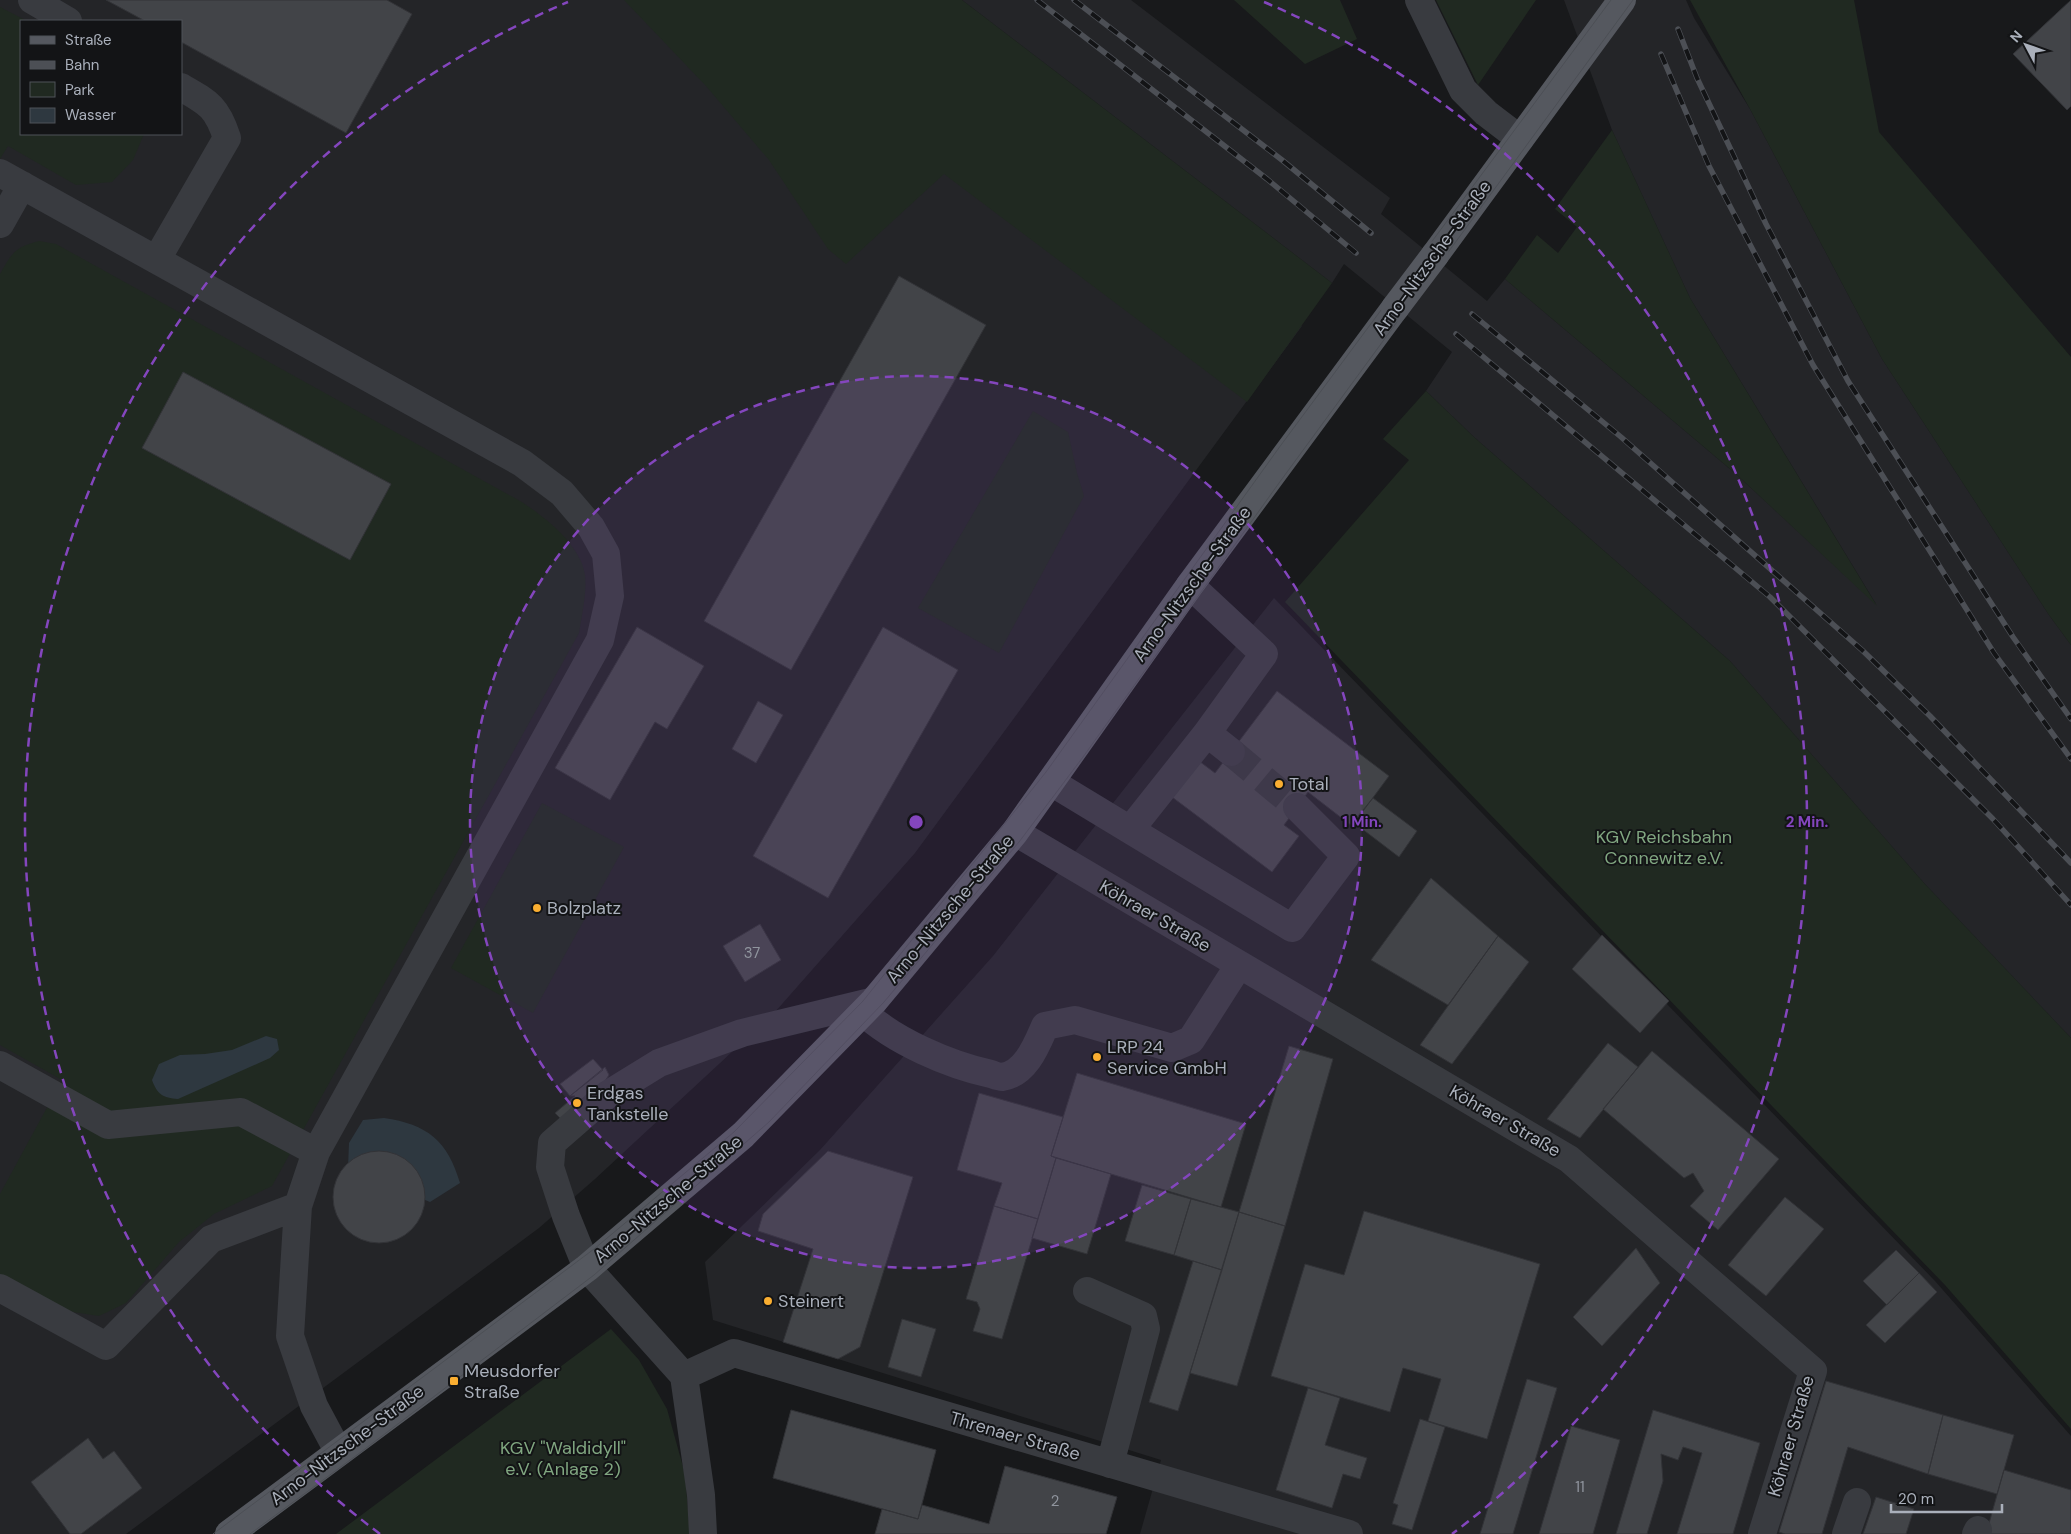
<svg xmlns="http://www.w3.org/2000/svg" width="2071" height="1534" font-family="'DM Sans',sans-serif">
  <style>
    .built { fill: #242528; fill-rule: evenodd }
    .green { fill: #202921 }
    .water { fill: #2e3840 }
    .building { fill: #424448; stroke: #323337 }
    .lines { fill: none; stroke-linecap: round; stroke-linejoin: round }
    .minor-tunnel { stroke: #35373b; stroke-width: 28; stroke-dasharray: 28 14; stroke-linecap: butt }
    .minor { stroke: #393b40; stroke-width: 28 }
    .major { stroke: #55585f; stroke-width: 28 }
    .tram { stroke: #4c4f55; stroke-width: 1 }
    .rail-casing { stroke: #4c4f55; stroke-width: 5.5 }
    .rail { stroke: #131416; stroke-width: 4; stroke-dasharray: 11; stroke-linecap: butt }
    .major-bridge { stroke: #55585f; stroke-width: 28 }
    .ring { fill: none; stroke: #8446be; stroke-width: 2.5; stroke-dasharray: 9 6 }
    .poi-dot { fill: #faae31; stroke: #131416; stroke-width: 2 }
    .labels { text-anchor: middle; dominant-baseline: central; stroke-width: 4; stroke-linejoin: round; paint-order: stroke }
    .number-label { font-size: 15px; fill: #90959e }
    .street-label { font-size: 18px; fill: #aab0bb; stroke: #131416 }
    .poi-label { font-size: 18px; fill: #aab0bb; stroke: #131416; text-anchor: start }
    .park-label { font-size: 18px; fill: #81a781; stroke: #131416 }
    .centre { fill: #8446be; stroke: #131416; stroke-width: 2.5 }
    .ring-label { font-size: 15px; text-anchor: middle; font-weight: bold; fill: #8446be; stroke: #131416; stroke-width: 4; stroke-linejoin: round; paint-order: stroke }
  </style>
  <rect width="100%" height="100%" fill="#18191b"/>
  <path class="built" d="M0 0H877L1302 326 915 853 775 1012 595 1179 539 1228 126 1534H0ZM21 21H181V134H21Z
    M962 0H1131L1390 198 1381 214 1487 301 1505 279 1736 474 1876 604 1690 298 1612 130 1564 0H1686L1694 18 1750 109 1882 359 2049 615 2071 645V1038L1923 882 1730 661 1475 438 1426 391 1452 352 1344 264 1332 283Z
    M1274 598 1935 1281 2071 1436V1534H1140L1161 1460 713 1320 705 1262 820 1150 993 956Z"/>
  <path class="green" d="M624 0H962L1332 283 1247 402 944 174 846 264 828 249 769 160 706 86Z
    M1234 0H1340L1357 39 1305 64Z
    M1436 0H1536L1478 85Z
    M1690 0H1854L1879 132 2071 357V645L2049 615 1882 359 1750 109Z
    M0 7 27 21H21V134H144L133 160 112 182 76 185 8 146 0 159Z
    M1612 130 1690 298 1877 606 1736 474 1505 279 1537 235 1558 253 1577 227 1555 209Z
    M39 241 56 244 520 501C544 516 581 545 585 575 587 593 582 614 579 633L272 1186 214 1214 179 1242 126 1303 99 1316 60 1310 0 1275V1194L62 1080 0 1045V274C12 253 15 247 39 241Z
    M1426 391 1475 438 1730 661 1923 882 2071 1038V1429L1945 1285 1285 602 1409 460 1383 439Z
    M1033 411 1068 432 1077 473 1084 496 999 653 918 608Z
    M542 803 624 847 533 1013 451 968Z
    M611 1329 639 1360 667 1409 685 1474 690 1534H336Z"/>
  <path class="water" d="M266 1036 277 1039 279 1050 270 1058 178 1099C163 1098 157 1094 152 1080L159 1064 180 1055 205 1054 232 1050Z
    M384 1118C427 1124 448 1141 460 1183L430 1202 348 1168 349 1143 363 1120Z"/>
  <path class="building" d="M106 0H387L412 14 346 133 181 42V21H145Z
    M2071 0V106L2067 110 2013 54Z
    M899 276 986 325 791 670 704 621Z
    M183 372 391 484 350 560 142 448Z
    M637 627 704 666 667 729 655 722 610 800 555 768Z
    M883 627 958 670 828 898 753 856Z
    M1277 691 1389 776 1352 826 1308 792 1284 825 1299 836 1272 872 1168 794 1195 758 1215 773Z
    M758 701 783 715 756 763 732 749Z
    M1373 798 1417 831 1399 857 1353 822Z
    M1431 878 1498 936 1448 1005 1371 960Z
    M760 924 781 960 745 982 723 946Z
    M1602 935 1669 1001 1640 1033 1572 969Z
    M1498 936 1529 962 1452 1064 1420 1045Z
    M1608 1043 1638 1067 1580 1138 1547 1119Z
    M1289 1046 1333 1059 1285 1226 1239 1212Z
    M1652 1051 1779 1159 1718 1230 1690 1206 1704 1191 1693 1173 1684 1178 1603 1109Z
    M593 1059 603 1070 570 1096 560 1084Z
    M605 1067 609 1075 601 1087 565 1123 555 1113 575 1096H570Z
    M1077 1073 1246 1124 1221 1207 1051 1156Z
    M979 1093 1063 1117 1051 1156 1056 1158 1038 1219 994 1206 1002 1183 957 1170Z
    M333 1197a46 46 0 1 1 92 0a46 46 0 1 1-92 0Z
    M828 1151 913 1177 860 1347 838 1359 783 1342 813 1249 758 1231 763 1214Z
    M1056 1158 1111 1174 1087 1254 1032 1238Z
    M1142 1185 1191 1199 1174 1255 1125 1241Z
    M1785 1197 1824 1229 1766 1296 1728 1265Z
    M1191 1199 1239 1212 1222 1270 1174 1255Z
    M994 1206 1038 1219 1002 1339 973 1331 980 1309 977 1302 966 1299Z
    M1364 1211 1540 1264 1487 1439 1428 1421 1441 1379 1403 1368 1390 1412 1271 1376 1305 1264 1344 1275Z
    M1239 1212 1285 1226 1237 1386 1190 1373Z
    M1636 1248 1660 1283 1602 1346 1573 1317Z
    M1896 1250 1919 1273 1887 1305 1863 1281Z
    M1193 1261 1222 1270 1178 1411 1149 1402Z
    M1919 1273 1937 1292 1885 1343 1866 1325Z
    M902 1319 936 1329 921 1377 888 1367Z
    M1527 1379 1557 1388 1513 1534H1480Z
    M1826 1381 1943 1415 1928 1474 1848 1447 1822 1534H1785L1779 1532Z
    M1308 1388 1340 1398 1325 1445 1367 1458 1360 1479 1343 1474 1332 1508 1276 1490Z
    M791 1410 936 1450 918 1519 773 1478Z
    M1653 1410 1760 1443 1733 1534H1677L1702 1453 1683 1447 1678 1460 1661 1454 1663 1481 1647 1534H1616Z
    M1943 1415 2014 1435 1997 1494 1928 1474Z
    M1420 1419 1445 1427 1412 1530 1392 1524 1398 1505 1393 1503Z
    M1571 1426 1620 1440 1593 1534H1539Z
    M88 1438 103 1459 114 1451 142 1488 81 1534H70L31 1482Z
    M1005 1466 1117 1497 1106 1534H875L882 1509 918 1519 922 1505 989 1524Z
    M2004 1470 2071 1490V1534H1986Z
    M1876 1497 1914 1509 1906 1534H1863Z"/>
  <g class="lines">
    <path class="minor-tunnel" d="M1231 752 1297 807"/>
    <path class="minor" d="M32 0 68 21
      M1419 0 1463 90 1486 113 1520 139
      M0 173 522 463 562 493 591 527 606 554 610 596 600 640 316 1152 298 1206 290 1336 314 1406 338 1451
      M0 224 22 185
      M157 259 227 138C217 107 209 103 181 87
      M1207 733 1231 752
      M1051 782 1292 928 1346 856 1297 807
      M1130 830 1207 733 1264 654 1190 585
      M1015 832 1569 1159 1813 1371 1762 1534
      M863 1012C894 1041 949 1065 991 1074 994 1075 999 1077 1002 1077 1026 1074 1037 1044 1045 1026L1075 1020 1172 1048 1191 1040 1239 965
      M0 1065 108 1125 241 1112 316 1152
      M0 1288 106 1346 211 1239 298 1206
      M1087 1291 1143 1316 1146 1329 1110 1464
      M684 1376 734 1353 1349 1534
      M703 1534 701 1495 684 1376 587 1268 566 1216 550 1167 552 1143 607 1095 659 1063 742 1033 874 1001
      M1846 1534 1857 1502
      M1976 1534 1978 1530"/>
    <path class="major" d="M1435 255 1622 0
      M229 1534 587 1268 743 1135 874 1001 1015 832 1190 585 1395 308"/>
    <path class="tram" d="M213 1534 594 1249 734 1132 863 1001 1046 772 1281 445 1611 0
      M250 1534 361 1452 594 1275 769 1122 884 1002 1019 842 1083 757 1279 483 1633 0"/>
    <defs>
      <path id="rail" d="M1037 0 1267 179 1356 253
        M1074 0 1282 160 1371 233
        M1678 29 1697 78 1766 224 1848 381 2013 637 2071 719
        M1661 54 1709 166 1813 365 1994 653 2071 759
        M1472 314 1621 437 1862 650 1930 716 2071 863
        M1456 334 1770 597 1993 819 2071 905"/>
    </defs>
    <use href="#rail" class="rail-casing"/>
    <use href="#rail" class="rail"/>
    <path class="major-bridge" d="M1395 308 1435 255"/>
  </g>
  <circle cx="916" cy="822" r="446" fill="#8446be" fill-opacity=".12"/>
  <g class="ring">
    <circle cx="916" cy="822" r="446"/>
    <path d="M380 1534A891 891 0 0 1 568 2M1264 2A891 891 0 0 1 1452 1534"/>
  </g>
  <g class="poi-dot">
    <circle cx="1279" cy="784" r="5"/>
    <circle cx="537" cy="908" r="5"/>
    <circle cx="1097" cy="1057" r="5"/>
    <circle cx="577" cy="1103" r="5"/>
    <circle cx="768" cy="1301" r="5"/>
    <rect x="449" y="1376" width="10" height="10" rx="2.5"/>
  </g>
  <g class="labels">
    <g class="number-label">
      <text x="752" y="953">37</text>
      <text x="1580" y="1487">11</text>
      <text x="1055" y="1501">2</text>
    </g>
    <g class="street-label">
      <text transform="translate(1432 258) rotate(-54)">Arno-Nitzsche-Straße</text>
      <text transform="translate(1192 584) rotate(-54)">Arno-Nitzsche-Straße</text>
      <text transform="translate(950 909) rotate(-50)">Arno-Nitzsche-Straße</text>
      <text transform="translate(1155 916) rotate(30)">Köhraer Straße</text>
      <text transform="translate(1505 1121) rotate(30)">Köhraer Straße</text>
      <text transform="translate(668 1199) rotate(-40)">Arno-Nitzsche-Straße</text>
      <text transform="translate(1015 1436) rotate(16)">Threnaer Straße</text>
      <text transform="translate(1791 1436) rotate(-74)">Köhraer Straße</text>
      <text transform="translate(347 1445) rotate(-37)">Arno-Nitzsche-Straße</text>
    </g>
    <g class="poi-label">
      <text x="1289" y="784">Total</text>
      <text x="547" y="908">Bolzplatz</text>
      <text x="1107" y="1047">LRP 24<tspan x="1107" dy="21">Service GmbH</tspan></text>
      <text x="587" y="1093">Erdgas<tspan x="587" dy="21">Tankstelle</tspan></text>
      <text x="778" y="1301">Steinert</text>
      <text x="464" y="1371">Meusdorfer<tspan x="464" dy="21">Straße</tspan></text>
    </g>
    <g class="park-label">
      <text x="1664" y="837">KGV Reichsbahn<tspan x="1664" dy="21">Connewitz e.V.</tspan></text>
      <text x="563" y="1448">KGV "Waldidyll"<tspan x="563" dy="21">e.V. (Anlage 2)</tspan></text>
    </g>
  </g>
  <circle cx="916" cy="822" r="8" class="centre"/>
  <g class="ring-label">
    <text x="1362" y="827">1 Min.</text>
    <text x="1807" y="827">2 Min.</text>
  </g>
  <rect x="20" y="20" width="162" height="115" fill="#131416" stroke="#4f5258"/>
  <rect x="30" y="36" width="25" height="8" fill="#55585f" stroke="#4f5258"/>
  <text x="65" y="45" font-size="15" fill="#aab0bb">Straße</text>
  <rect x="30" y="61" width="25" height="8" fill="#4c4f55" stroke="#4f5258"/>
  <text x="65" y="70" font-size="15" fill="#aab0bb">Bahn</text>
  <rect x="30" y="82" width="25" height="15" fill="#202921" stroke="#4f5258"/>
  <text x="65" y="95" font-size="15" fill="#aab0bb">Park</text>
  <rect x="30" y="108" width="25" height="15" fill="#2e3840" stroke="#4f5258"/>
  <text x="65" y="120" font-size="15" fill="#aab0bb">Wasser</text>
  <g transform="translate(2026 45) rotate(311)" stroke="#131416" stroke-width="4" paint-order="stroke">
  <path d="M0-4L9 19L0 12L-9 19Z" fill="#aab0bb"/>
  <text y="-8" font-size="14" font-weight="bold" text-anchor="middle" fill="#aab0bb">N</text>
  </g>
  <path d="M1891 1504v8h111v-8" fill="none" stroke="#aab0bb" stroke-width="2.5"/>
  <text x="1898" y="1504" font-size="15" fill="#aab0bb" stroke="#131416" stroke-width="4" paint-order="stroke">20 m</text>
</svg>
